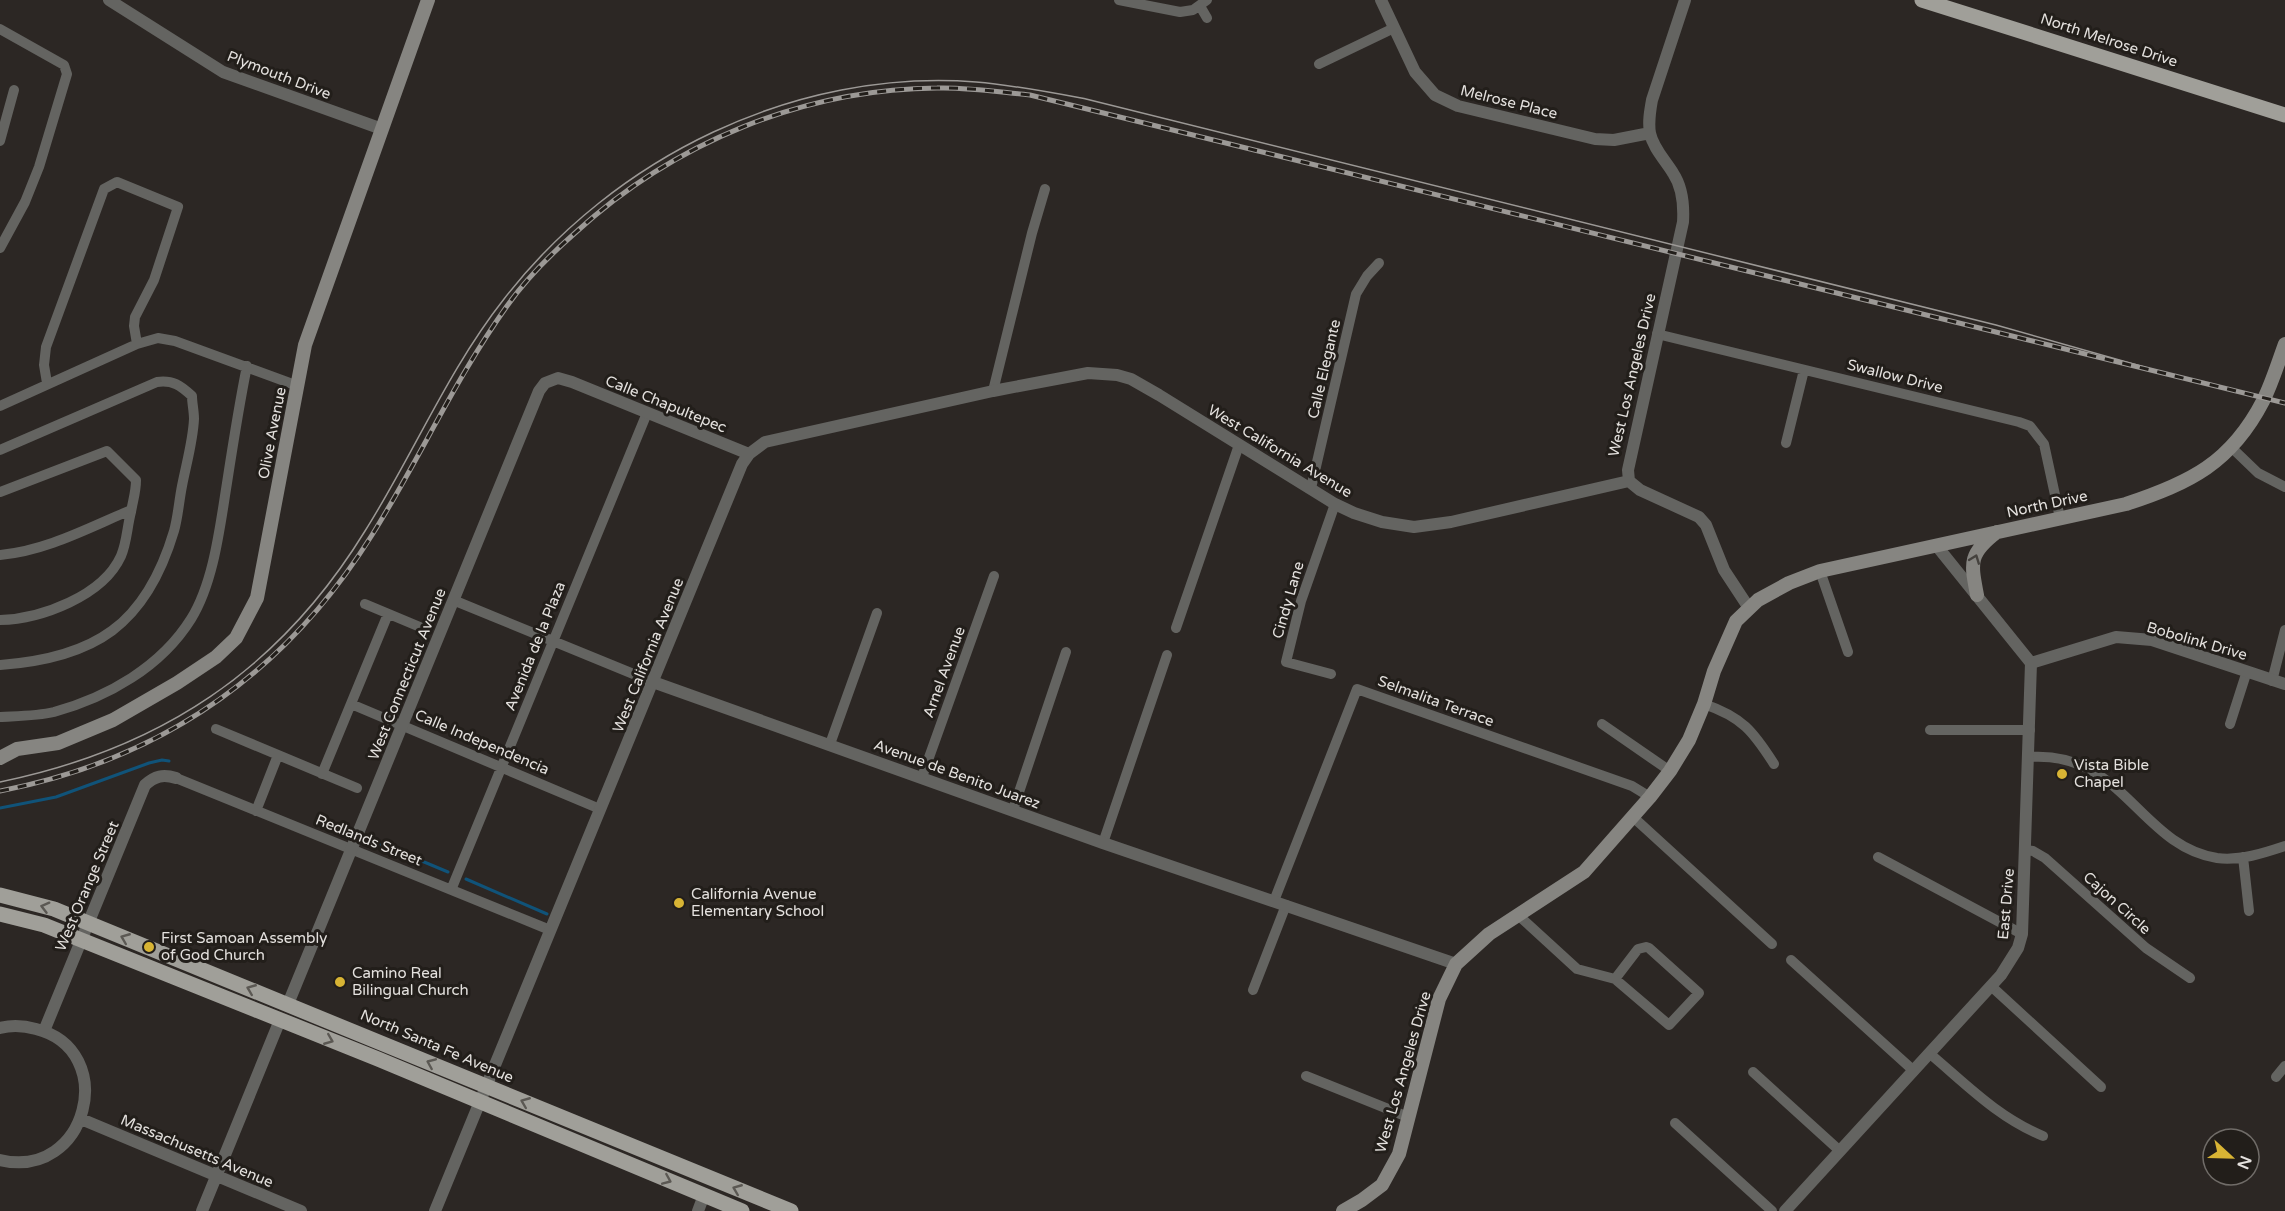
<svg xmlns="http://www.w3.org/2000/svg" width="2285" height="1211" font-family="'Varela Round',sans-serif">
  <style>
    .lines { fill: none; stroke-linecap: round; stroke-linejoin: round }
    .stream { stroke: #105379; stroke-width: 3 }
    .minor { stroke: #646461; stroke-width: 10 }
    .tertiary { stroke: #646461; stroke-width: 12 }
    .secondary { stroke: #868581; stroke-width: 14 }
    .primary { stroke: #a09f99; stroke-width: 15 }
    .tram { stroke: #9c9996; stroke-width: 1.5 }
    .rail-casing { stroke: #9c9996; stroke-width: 5 }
    .rail { stroke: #221e1a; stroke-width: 3; stroke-dasharray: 9; stroke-linecap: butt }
    .oneway { stroke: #45423e }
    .oneway2 { stroke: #5b5853 }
    .poi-dot { fill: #d8b434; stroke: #221e1a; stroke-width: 2 }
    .labels { text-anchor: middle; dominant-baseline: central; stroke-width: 6; stroke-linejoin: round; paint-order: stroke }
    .street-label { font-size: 15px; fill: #e4e1de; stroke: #221e1a }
    .poi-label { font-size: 15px; fill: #e4e1de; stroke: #221e1a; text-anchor: start }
  </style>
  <rect width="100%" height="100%" fill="#2c2724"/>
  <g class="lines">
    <path class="stream" d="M0 808 56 797 149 763 162 760 169 761
      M367 838 448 872
      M466 879 547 914"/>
    <path class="minor" d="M1119 0 1180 12 1193 10 1207 0
      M1200 6 1207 18
      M0 29 64 65 67 74 39 167 25 202 0 248
      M1319 64 1394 28
      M0 141 14 90
      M1657 334 2019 422 2030 426 2044 444 2060 518
      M137 344 158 338 175 341 298 386
      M993 391 1032 233 1045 189
      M0 406 137 344 134 326 135 317 154 280 178 207 117 182 104 189 46 347 44 365 47 383
      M1786 443 1804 370
      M2232 448 2258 473 2285 487
      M0 450 157 382C173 380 180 385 192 396 192 403 194 411 194 419 193 441 186 465 182 486 179 501 178 517 174 531 146 625 95 658 0 665
      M1311 488 1356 294 1367 276 1379 263
      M0 492 107 451 136 480C136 492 133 500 131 512 127 527 127 542 121 556 103 596 41 619 0 620
      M0 555C46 551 88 528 131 510
      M1820 571 1848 652
      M453 600 653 682
      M365 604 420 627
      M1176 628 1239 445
      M1331 674 1286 662 1301 601 1335 504
      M2272 681 2285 630
      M351 704 600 809
      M1704 704C1742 717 1753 731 1774 764
      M0 717C18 716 37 716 54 712 108 697 161 667 191 619 214 582 220 526 227 483 233 444 239 405 247 366
      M1602 724 1670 771
      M2230 724 2247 671
      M216 729 357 788
      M1930 730H2030
      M830 744 877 613
      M2029 757C2123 750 2140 846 2217 858 2240 861 2264 853 2285 846
      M322 774 388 614
      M922 777 994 576
      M176 778 550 930
      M1013 810 1066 652
      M256 811 278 755
      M1633 817 1772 944
      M1103 843 1167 655
      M2025 850 2033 851 2045 858 2146 948 2190 978
      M1878 857 2022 934
      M2243 857 2249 911
      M451 890 647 413
      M1274 901 1357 689 1632 786 1650 797
      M1518 915 1577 969 1615 979
      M1646 947 1649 948 1699 993 1669 1025 1615 979 1638 949Z
      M1791 960 1914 1071
      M1991 986 2101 1087
      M1253 990 1286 905
      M1929 1053C1966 1084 1997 1117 2043 1136
      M1753 1072 1840 1151
      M1306 1076 1408 1117
      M2276 1077 2285 1066
      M1675 1123 1772 1211"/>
    <path class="tertiary" d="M109 0 223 72 382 129
      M1381 0 1415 72 1435 95 1458 106 1595 139 1614 140 1650 133
      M1685 0 1652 100C1650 111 1648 122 1650 133 1653 148 1665 160 1673 173 1683 188 1684 205 1683 222L1628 470 1629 481 1640 490 1699 517 1706 525 1724 570 1749 608
      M2031 663 2116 637 2152 640 2285 684
      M653 682 1103 843 1456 964
      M288 1004 539 391 545 383 558 378 572 382 749 454
      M0 1028C12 1025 25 1026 36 1029 120 1050 88 1181 0 1160
      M44 1031 145 785C155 776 163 774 176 778
      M81 1119 301 1211
      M202 1211 280 1020
      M435 1211 742 464 749 454 765 442 993 391 1088 373 1117 375 1131 379 1159 395 1335 504 1354 513 1382 522 1414 527 1451 522 1629 481
      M698 1211 704 1195
      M1785 1211 2001 975 2018 948 2022 934 2031 663 1936 545"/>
    <path class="secondary" d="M1977 595C1971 563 1968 554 1997 532
      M0 758 17 749 58 743 113 720 177 683 216 657 236 638 257 598 305 345 428 0
      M1343 1211 1362 1200 1382 1185 1399 1154 1439 999 1456 964 1489 934 1584 872 1650 797 1670 771 1689 740 1704 704 1714 671 1736 621 1758 600 1789 583 1820 571 2126 504C2190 483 2231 463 2263 401 2272 383 2278 363 2285 344"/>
    <path class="primary" d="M1922 0 2285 115
      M0 895 54 909 791 1211
      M0 914 44 925 378 1059 742 1211"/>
    <path class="tram" d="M0 782C160 749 279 671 365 531 413 455 448 370 504 299 614 157 795 68 976 82 1013 85 1049 92 1086 99L1996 325 2183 378"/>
    <defs>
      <path id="rail" d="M0 791C160 760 285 674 372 535 419 460 455 379 507 306 526 279 550 255 575 233 673 143 803 89 937 88 968 87 999 92 1030 95L2285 403"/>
    </defs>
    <use href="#rail" class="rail-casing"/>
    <use href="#rail" class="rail"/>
  </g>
  <defs><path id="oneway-chevron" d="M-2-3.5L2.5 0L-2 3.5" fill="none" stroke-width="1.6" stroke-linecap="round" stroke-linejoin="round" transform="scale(1.5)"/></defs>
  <use class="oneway" href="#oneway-chevron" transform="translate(1975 559) rotate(-69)"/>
  <g class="oneway2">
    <use href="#oneway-chevron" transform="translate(45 907) rotate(-165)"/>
    <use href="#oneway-chevron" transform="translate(125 938) rotate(-158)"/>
    <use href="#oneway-chevron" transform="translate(251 989) rotate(-158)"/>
    <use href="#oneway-chevron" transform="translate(329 1040) rotate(22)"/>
    <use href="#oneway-chevron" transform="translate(431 1063) rotate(-157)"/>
    <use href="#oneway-chevron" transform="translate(525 1102) rotate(-158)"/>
    <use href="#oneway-chevron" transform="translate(667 1180) rotate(23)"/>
    <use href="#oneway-chevron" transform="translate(737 1189) rotate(-158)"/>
  </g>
  <g class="poi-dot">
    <circle cx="2062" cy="774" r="6"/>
    <circle cx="679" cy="903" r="6"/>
    <circle cx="149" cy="947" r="6"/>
    <circle cx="340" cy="982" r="6"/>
  </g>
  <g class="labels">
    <g class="street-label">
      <text transform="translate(2109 40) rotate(18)">North Melrose Drive</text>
      <text transform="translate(279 75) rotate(21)">Plymouth Drive</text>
      <text transform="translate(1509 102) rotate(14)">Melrose Place</text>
      <text transform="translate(1324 369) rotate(-77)">Calle Elegante</text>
      <text transform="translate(1632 375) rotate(-77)">West Los Angeles Drive</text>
      <text transform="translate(1895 376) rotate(14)">Swallow Drive</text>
      <text transform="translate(666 404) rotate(22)">Calle Chapultepec</text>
      <text transform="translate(272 433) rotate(-79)">Olive Avenue</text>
      <text transform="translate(1280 451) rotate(31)">West California Avenue</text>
      <text transform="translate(2047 504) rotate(-12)">North Drive</text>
      <text transform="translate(1288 600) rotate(-74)">Cindy Lane</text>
      <text transform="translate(2197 641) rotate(16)">Bobolink Drive</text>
      <text transform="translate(535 646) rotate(-68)">Avenida de la Plaza</text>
      <text transform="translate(648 655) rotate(-68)">West California Avenue</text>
      <text transform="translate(944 672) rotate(-70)">Arnel Avenue</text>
      <text transform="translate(407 674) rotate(-68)">West Connecticut Avenue</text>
      <text transform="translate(1436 701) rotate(20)">Selmalita Terrace</text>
      <text transform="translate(482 742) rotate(23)">Calle Independencia</text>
      <text transform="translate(957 774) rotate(20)">Avenue de Benito Juarez</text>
      <text transform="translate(369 840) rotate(22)">Redlands Street</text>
      <text transform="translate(87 886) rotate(-67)">West Orange Street</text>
      <text transform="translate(2117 903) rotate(42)">Cajon Circle</text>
      <text transform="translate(2006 904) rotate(-85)">East Drive</text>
      <text transform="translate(437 1046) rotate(23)">North Santa Fe Avenue</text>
      <text transform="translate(1403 1072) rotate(-74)">West Los Angeles Drive</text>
      <text transform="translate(197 1151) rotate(23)">Massachusetts Avenue</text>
    </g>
    <g class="poi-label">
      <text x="2074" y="765">Vista Bible<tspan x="2074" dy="17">Chapel</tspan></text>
      <text x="691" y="894">California Avenue<tspan x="691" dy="17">Elementary School</tspan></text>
      <text x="161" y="938">First Samoan Assembly<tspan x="161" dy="17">of God Church</tspan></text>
      <text x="352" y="973">Camino Real<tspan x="352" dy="17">Bilingual Church</tspan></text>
    </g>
  </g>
  <g transform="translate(2231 1157) rotate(112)"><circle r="28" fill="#221e1a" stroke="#706c68" stroke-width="1.5"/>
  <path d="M0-4.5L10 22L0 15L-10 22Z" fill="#d8b434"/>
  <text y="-9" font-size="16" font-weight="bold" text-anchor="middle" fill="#e4e1de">N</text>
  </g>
</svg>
